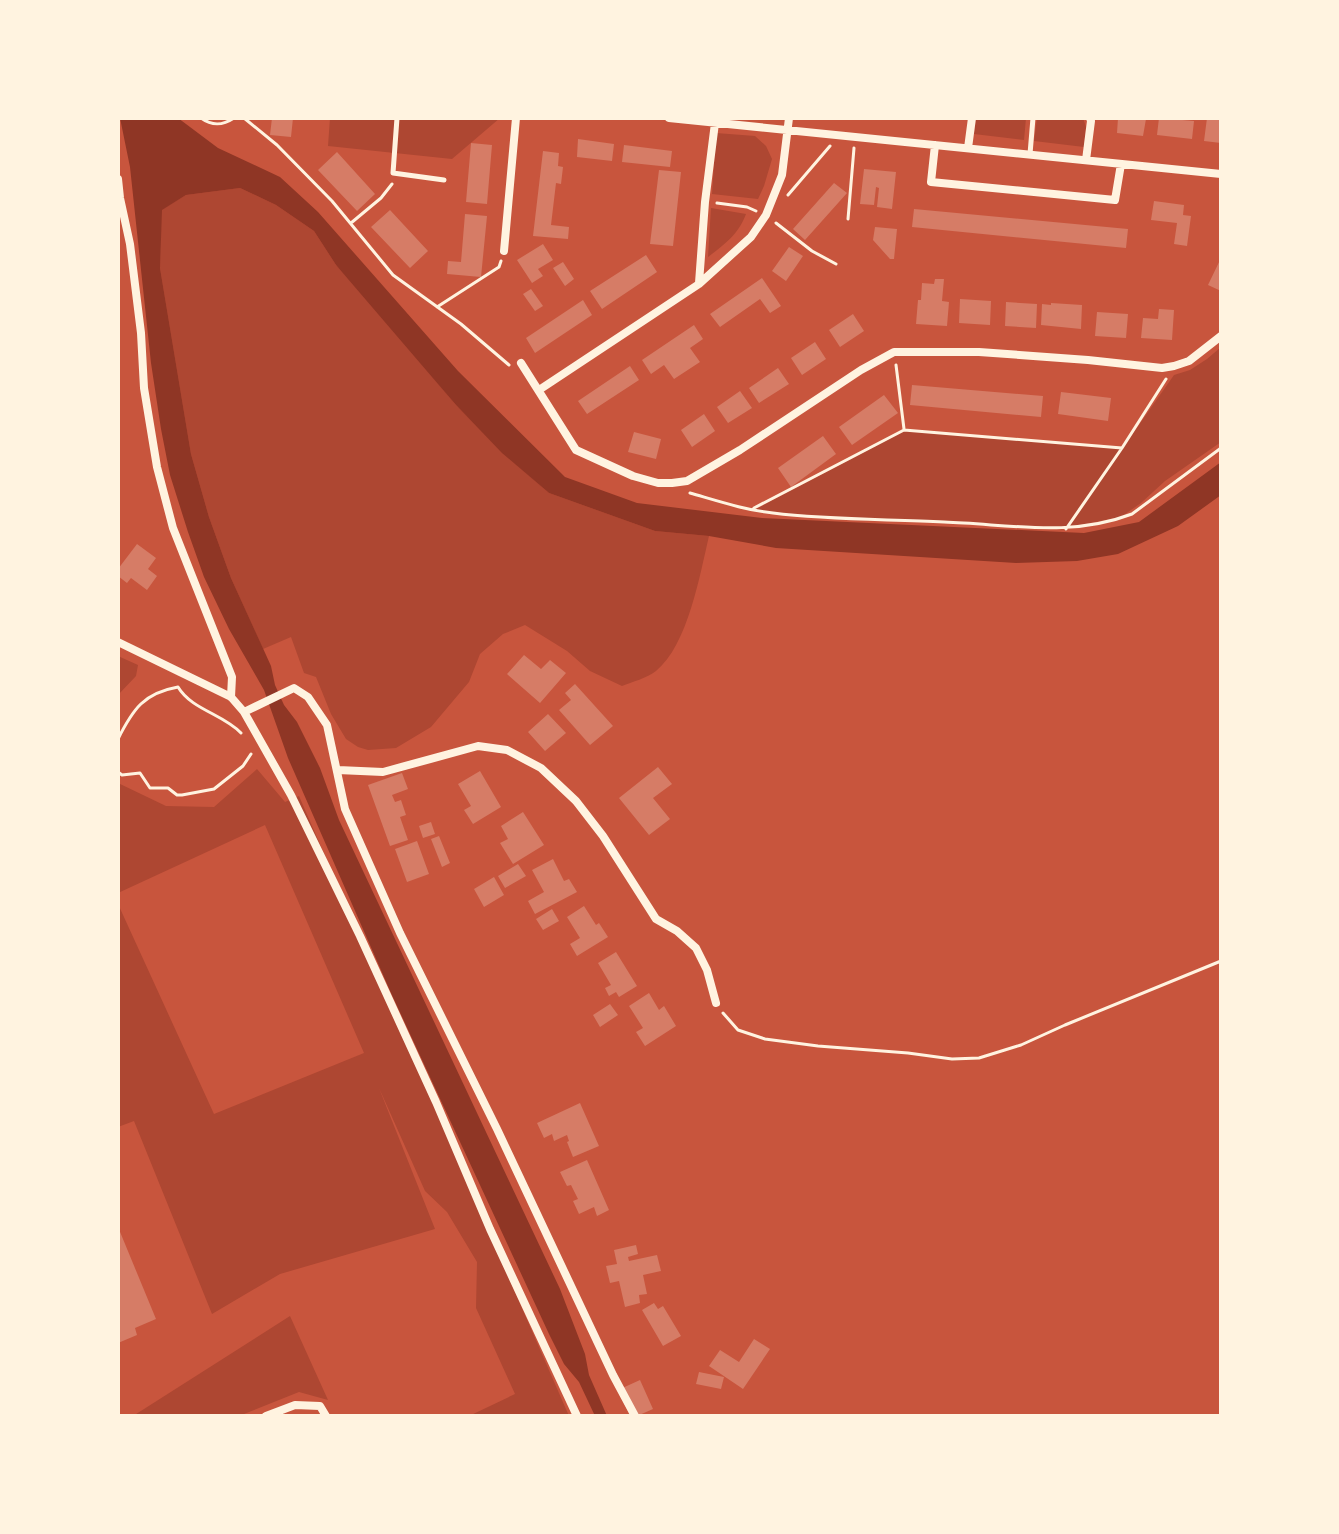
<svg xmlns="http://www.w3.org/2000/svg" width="1339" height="1534" font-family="Mulish,sans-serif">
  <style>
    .green { fill: #ae4732 }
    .water { fill: #8f3625 }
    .building { fill: #d67c66 }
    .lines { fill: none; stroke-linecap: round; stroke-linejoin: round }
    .path { stroke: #fff3e0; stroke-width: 3 }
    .service { stroke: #fff3e0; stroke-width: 5 }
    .minor { stroke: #fff3e0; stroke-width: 8 }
  </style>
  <rect width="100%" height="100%" fill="#c8553d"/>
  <path class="green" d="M330 118H500L452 159 328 146Z
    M976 118H1026L1024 140 974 134Z
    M1037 118H1083L1086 127 1084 147 1034 141Z
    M716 133 755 136 766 146 772 159 764 186 758 199 712 194Z
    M240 188 276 205 314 231 336 265 371 303 456 405 502 452 549 493 655 531 709 536C700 574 688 645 656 671 647 678 632 682 622 686L590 671 567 651 525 625 503 634 480 654 469 682 431 727 396 748 368 750 358 747 346 739 331 714 316 677 304 673 291 637 263 649 231 578 209 517 191 454 160 268 161 210 186 195Z
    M711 208 746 214C738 235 725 244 708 257Z
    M1221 347V442L1165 481 1141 503 1121 517 1065 528 873 519 774 513 754 510 904 431 1122 449 1174 375 1190 370 1207 359Z
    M118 656 138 665 136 676 118 695Z
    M257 769 285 802 299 796 569 1416H469L515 1394 476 1308 477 1262 447 1212 425 1191 379 1088 435 1229 280 1274 212 1314 134 1121 118 1127V904L214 1114 364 1053 265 825 118 893V783L166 806 214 807Z
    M290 1316 328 1400 299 1392 239 1416H133Z"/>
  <path class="water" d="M120 118H178L218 148 280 177 318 212 458 371 565 477 637 503 762 518 1084 533 1139 522 1221 462V495L1178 526 1118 554 1077 561 1016 563 776 548 709 536 655 531 549 493 502 453 456 405 336 265 314 231 276 205 240 188 186 195 162 210 160 268 191 454 209 517 231 578 271 666 275 685 284 705 297 722 320 768 339 820 560 1289 585 1354 589 1375 607 1416H595L579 1382 564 1364 549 1334 391 993 288 758 264 690 229 629 204 577 188 532 170 475 161 429 151 363 130 167Z"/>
  <path class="building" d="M272 118H293L291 137 270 135Z
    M1118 118 1146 119 1143 136 1117 133Z
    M1159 118 1194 121 1192 139 1157 135Z
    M1207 118H1221V143L1204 141Z
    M578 139 614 144 612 161 577 157Z
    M471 143 492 145 487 204 466 202Z
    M624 145 672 151 670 167 622 162Z
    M543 151 559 153 558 166 563 167 561 184 556 183 551 225 569 227 568 239 533 236Z
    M337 152 375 194 357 211 318 170Z
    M864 169 896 172 892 209 877 207 879 188 876 187 874 205 860 204Z
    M659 170 681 172 673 246 650 244Z
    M834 183 847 193 805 240 793 229Z
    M1154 201 1184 205 1183 215 1191 216 1187 246 1174 244 1177 223 1151 220Z
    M914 209 1128 229 1126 248 912 227Z
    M390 210 428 251 410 268 371 227Z
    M465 214 487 216 481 277 447 274 448 261 461 262Z
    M875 227 897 229 894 259H890L873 240Z
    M543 244 553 260 538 269 543 276 532 283 517 260Z
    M789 247 803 256 786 281 772 271Z
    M646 255 657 272 602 309 590 291Z
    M1221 258V291L1208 285Z
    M563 262 574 279 565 286 553 268Z
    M762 278 781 306 770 313 760 299 720 327 710 314Z
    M935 279H944L942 301 949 302 947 326 916 324 918 300H921L922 283 934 284Z
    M531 289 543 306 535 311 523 294Z
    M960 299 991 301 990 325 959 323Z
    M583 300 592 315 535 353 526 338Z
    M1006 302 1037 304 1036 328 1005 326Z
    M1051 303 1082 305 1081 329 1041 325 1042 304 1051 305Z
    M1159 309 1174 310 1172 340 1141 338 1143 318 1158 319Z
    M1097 312 1128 314 1126 338 1095 336Z
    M853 314 864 331 840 347 829 330Z
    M694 325 703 339 690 348 700 362 674 379 664 365 651 374 642 360Z
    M815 342 826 359 802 375 791 358Z
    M630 366 639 380 587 414 578 401Z
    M778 368 789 384 759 403 749 388Z
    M912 385 1043 396 1041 417 910 405Z
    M740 391 752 408 728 423 717 407Z
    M1061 392 1111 398 1108 421 1058 414Z
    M884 395 898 413 852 445 839 427Z
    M704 414 715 431 692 447 681 430Z
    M634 432 661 439 656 459 628 452Z
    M823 436 836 454 791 487 778 468Z
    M137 544 156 558 148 569 157 576 147 590 131 578 127 583 118 576V569Z
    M524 655 541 669 550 660 566 673 540 703 507 674Z
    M575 684 613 726 590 745 559 710 571 700 565 693Z
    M548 714 566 733 545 751 528 732Z
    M658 767 672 784 653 798 670 819 649 835 619 798Z
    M480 771 501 807 473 824 464 810 471 806 458 784Z
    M402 773 408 789 392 795 395 802 401 800 406 815 400 817 408 840 390 846 368 785Z
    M523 812 544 845 513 864 500 843 508 839 501 826Z
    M431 822 435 834 423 838 419 826Z
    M439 836 450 863 442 867 431 839Z
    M417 841 429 874 407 882 395 849Z
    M553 859 564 881 569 879 577 892 535 914 528 901 544 892 532 870Z
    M518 864 526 876 505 888 498 876Z
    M494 877 504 895 484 907 474 889Z
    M584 906 596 925 599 923 608 937 577 956 570 944 580 938 567 917Z
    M552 909 559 921 543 930 536 919Z
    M616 952 637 986 619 997 616 992 609 996 605 988 611 985 598 963Z
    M649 993 659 1010 664 1006 676 1026 645 1046 636 1032 643 1028 629 1006Z
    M610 1004 618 1015 600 1027 593 1015Z
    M580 1103 599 1146 573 1157 567 1142 569 1141 567 1135 554 1141 552 1134 544 1138 537 1123Z
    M587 1160 609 1210 597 1216 594 1207 579 1214 573 1201 578 1199 571 1185 567 1186 560 1172Z
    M118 1227 156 1319 135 1328 137 1335 118 1343Z
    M636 1245 638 1254 628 1257 629 1261 657 1255 661 1271 643 1275 647 1294 639 1295 640 1303 625 1307 619 1281 610 1283 606 1266 617 1264 614 1250Z
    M654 1303 658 1309 663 1306 681 1336 663 1346 642 1310Z
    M754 1339 770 1349 743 1389 709 1366 720 1350 739 1362Z
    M699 1372 724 1377 721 1389 696 1384Z
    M640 1380 653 1409 637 1416H630L618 1390Z"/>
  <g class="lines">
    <path class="path" d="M201 118C212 126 222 126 234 118
      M244 118 277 145 332 201 393 275 461 324 509 365
      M788 195 830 146
      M717 203 747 207 756 211
      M848 219 854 148
      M351 223 381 198 392 184
      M776 223 812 251 836 264
      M437 307 499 267 501 261
      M896 365 904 429
      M690 493C718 501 745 510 773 513 830 520 887 519 944 522 1009 524 1069 538 1132 514L1221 448
      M754 508 904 430 1122 448
      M1066 529 1122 448 1166 379
      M118 739C133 709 144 693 178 687 192 710 223 714 241 733
      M118 772 122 775 140 773 150 788H168L177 795H182L214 789 243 766 251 754
      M723 1013 738 1030 765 1039 818 1046 908 1053 952 1059 979 1058 1021 1045 1065 1025 1221 961"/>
    <path class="service" d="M397 118 393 173 444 180
      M1030 154 1033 118"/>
    <path class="minor" d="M669 118 1221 174
      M935 145 931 182 1115 200 1121 164
      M968 148 972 118
      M1086 160 1091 121 1090 118
      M118 179 120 198 130 244 141 333 144 388 157 467 173 528 232 677 231 697
      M504 251 516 118
      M699 283 705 202 715 123
      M521 363 576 450 633 476 658 483H672L687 481 740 450 861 370 894 352H979L1088 360 1162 368 1174 366 1189 361 1221 336
      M539 390 699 284 751 237 766 215 782 175 789 118
      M118 642 231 697 244 712 291 795 360 936 436 1102 490 1229 577 1416
      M244 712 294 688 308 697 327 725 345 809 400 933 497 1129 613 1375 635 1416
      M338 770 383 772 478 746 507 750 541 768 576 801 603 836 656 919 677 931 696 948 707 970 716 1003
      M266 1416 295 1405 320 1406 326 1416"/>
  </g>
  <rect width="1339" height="1534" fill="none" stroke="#fff3e0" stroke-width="240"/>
</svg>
